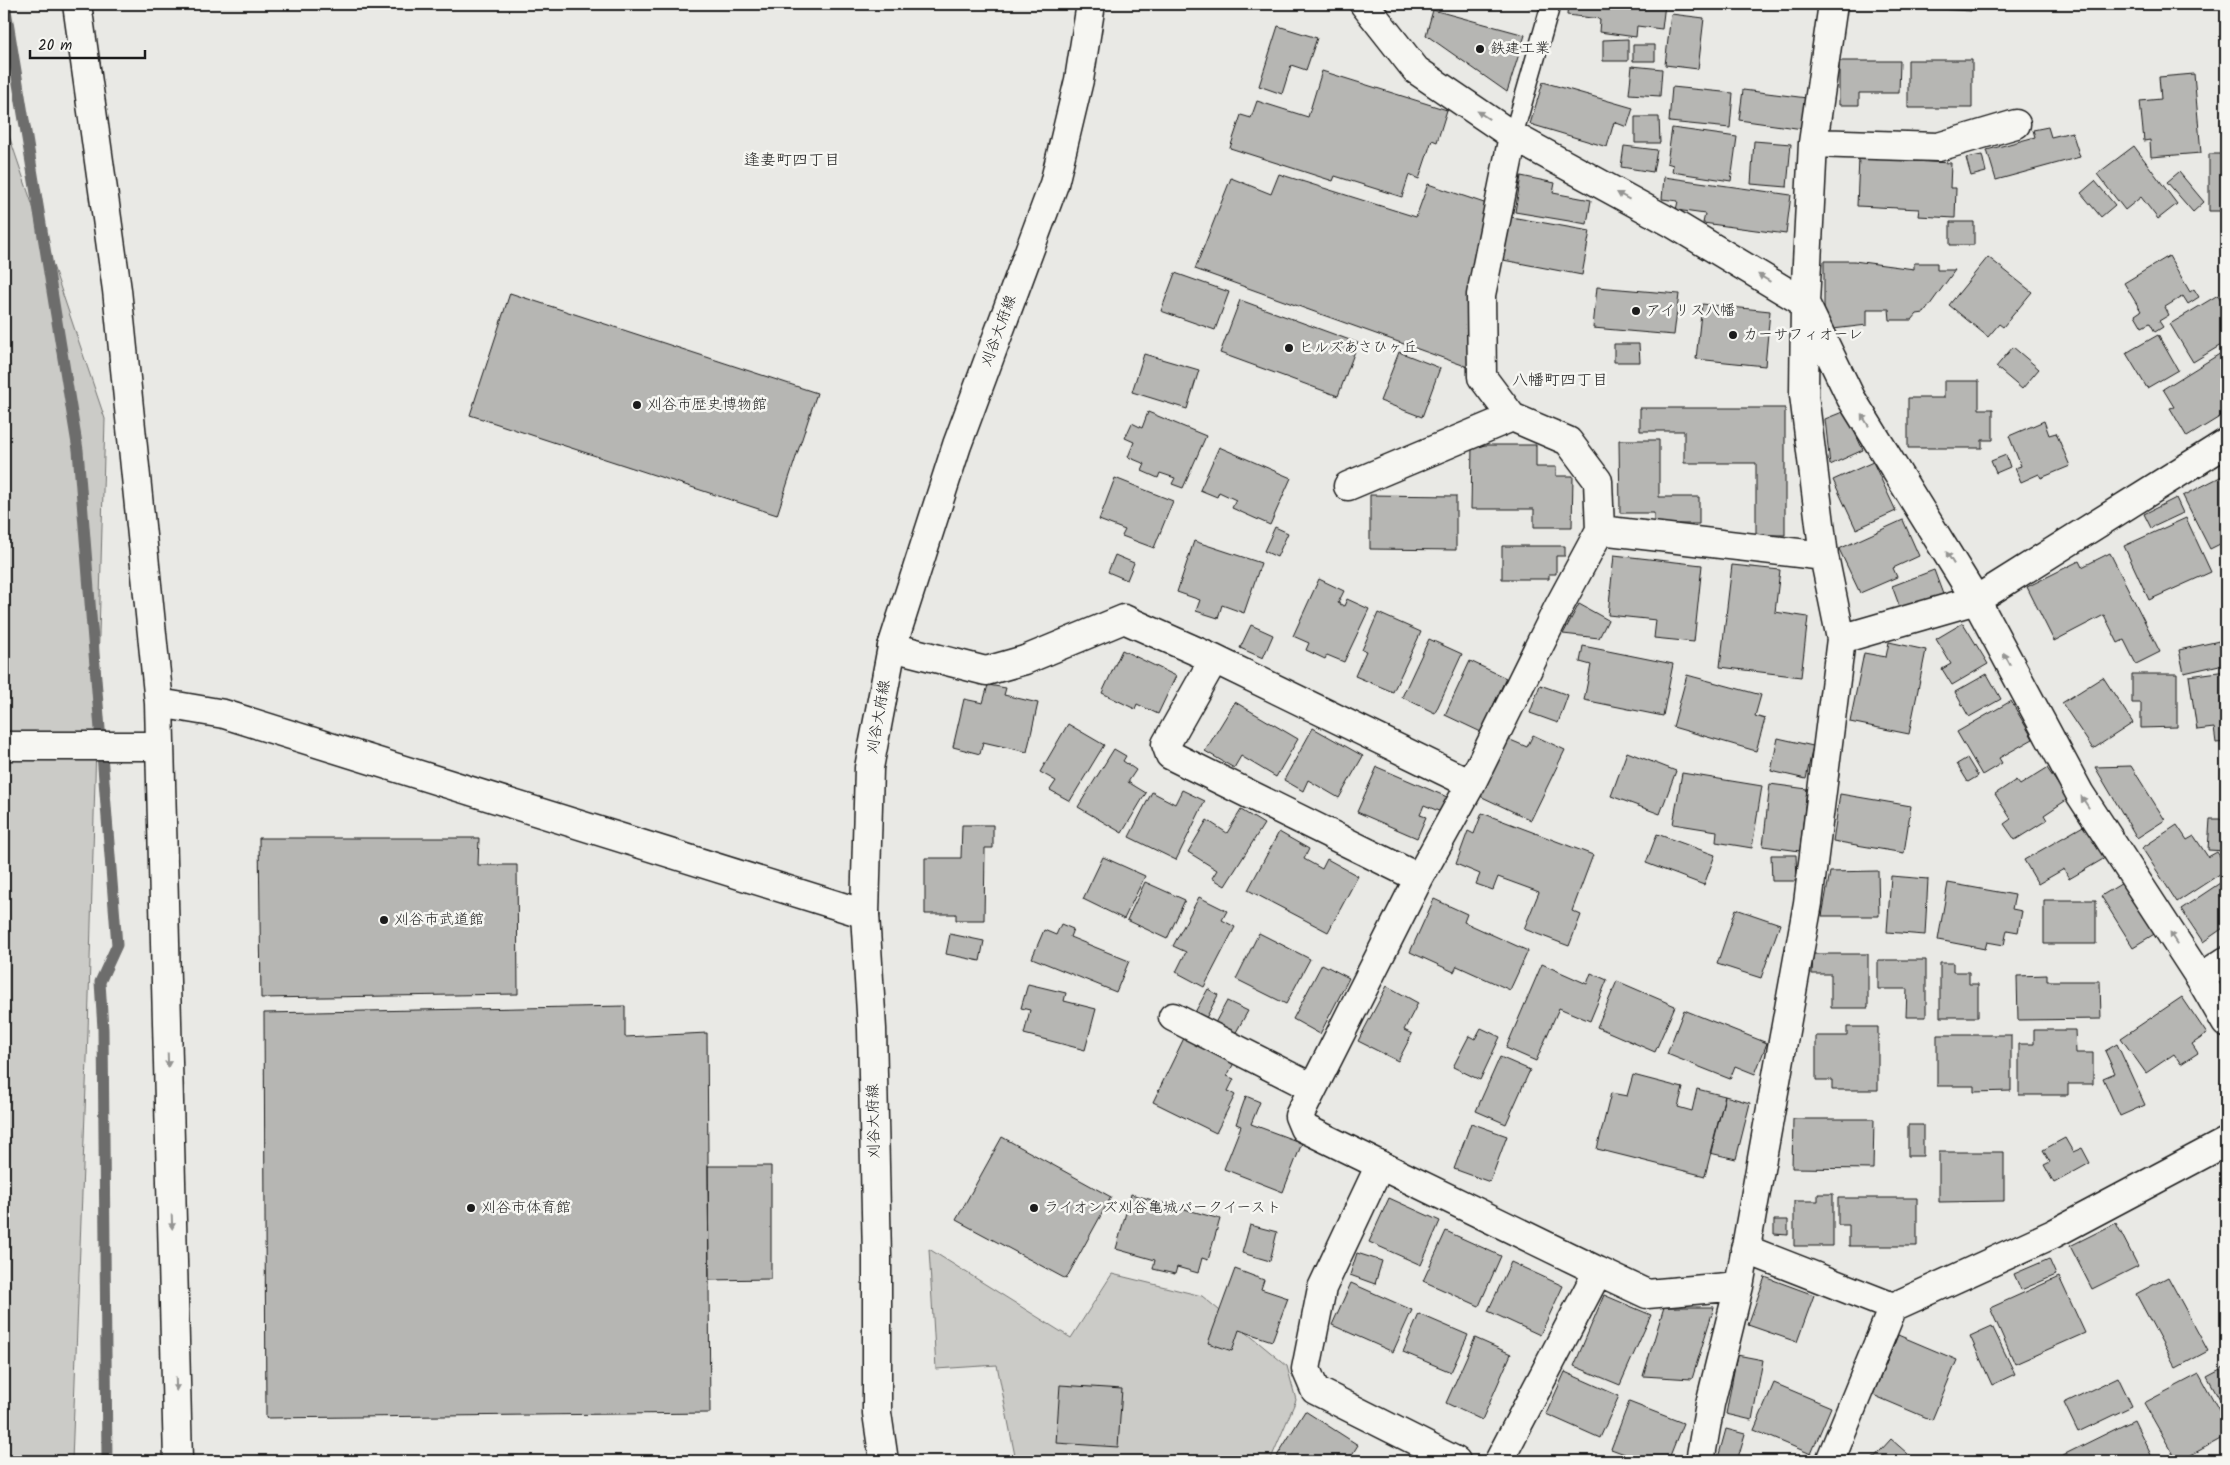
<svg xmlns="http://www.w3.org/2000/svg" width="2230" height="1465" font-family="Kalam,'Klee One',sans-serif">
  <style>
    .green { fill: #cbcbc7; stroke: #747472 }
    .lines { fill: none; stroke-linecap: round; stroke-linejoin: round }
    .stream { stroke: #6d6d6c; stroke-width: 11 }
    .building { fill: #b6b6b3; stroke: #1c1c1c }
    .service-casing { stroke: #1c1c1c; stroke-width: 21 }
    .minor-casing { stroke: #1c1c1c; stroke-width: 31 }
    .secondary-casing { stroke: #1c1c1c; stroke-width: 31 }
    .service { stroke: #f6f6f2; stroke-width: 18 }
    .minor { stroke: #f6f6f2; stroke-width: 28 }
    .secondary { stroke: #f6f6f2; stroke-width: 28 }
    .oneway { fill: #949492 }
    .poi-dot { fill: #1c1c1c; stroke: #f6f6f2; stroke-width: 2 }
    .labels { text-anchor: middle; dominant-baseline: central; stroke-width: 5; stroke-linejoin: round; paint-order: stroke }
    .poi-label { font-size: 15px; fill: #1c1c1c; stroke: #f6f6f2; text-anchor: start }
    .street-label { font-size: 15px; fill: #1c1c1c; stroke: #f6f6f2 }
    .neighbourhood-label { font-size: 16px; fill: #1c1c1c; stroke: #f6f6f2 }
  </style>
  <rect width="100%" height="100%" fill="#e9e9e5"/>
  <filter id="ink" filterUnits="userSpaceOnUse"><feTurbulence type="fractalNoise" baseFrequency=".02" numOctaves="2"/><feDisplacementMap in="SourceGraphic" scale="10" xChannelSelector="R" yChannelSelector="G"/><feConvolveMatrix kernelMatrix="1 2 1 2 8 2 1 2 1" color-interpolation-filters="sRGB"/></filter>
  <g filter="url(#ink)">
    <path class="green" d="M4 121 105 419 88 1032 72 1461H4Z
      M929 1249 1071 1338 1112 1274 1202 1296 1287 1366 1296 1400 1270 1461H1016L997 1365 936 1369Z"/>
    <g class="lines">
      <path class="stream" d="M5 4 78 450 117 945 100 982 103 1029 107 1461"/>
    </g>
    <path class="building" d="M1520 4H1533L1532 8Z
      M1568 4H1665L1662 29 1637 26 1636 37 1599 32 1600 19 1567 15Z
      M1906 4H1972L1971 11 1906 7Z
      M1433 10 1525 35 1507 92 1426 35Z
      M1671 14 1704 18 1698 69 1665 65Z
      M1278 26 1317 38 1306 70 1291 65 1282 94 1259 86Z
      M1628 39V61H1603V40Z
      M1633 45H1655V61H1633Z
      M2226 48V61L2222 59Z
      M1908 60H1972V108H1908Z
      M1839 61H1900L1899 93H1859V105H1839Z
      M1632 66 1662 69 1660 96 1629 94Z
      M1322 71 1447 110 1437 142 1432 140 1419 179 1409 175 1402 197 1335 176 1333 181 1230 148 1241 115 1251 118 1257 101 1308 117Z
      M2194 74 2201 153 2151 157 2150 140 2144 141 2140 101 2161 99 2159 77Z
      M1543 82 1633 108 1627 127 1614 122 1607 147 1530 124Z
      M1672 87 1733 93 1730 128 1669 122Z
      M1743 90 1807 98 1803 129 1739 120Z
      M1635 117H1659L1660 143H1635Z
      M2048 127 2051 137 2072 132 2080 157 1996 180 1987 150 2035 137 2033 130Z
      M1672 128 1737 137 1731 181 1672 172 1673 165 1667 163Z
      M1754 141 1791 144 1787 187 1751 184Z
      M1624 146 1657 150 1653 172 1621 167Z
      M2134 146 2177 204 2158 219 2141 197 2125 210 2097 174Z
      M2209 154H2226V211H2209Z
      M1982 155 1986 172 1971 176 1966 158Z
      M1859 158 1951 163 1950 188H1956L1955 218 1918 216 1919 209 1857 206Z
      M2179 172 2204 202 2193 212 2167 182Z
      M1279 174 1416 217 1428 184 1490 205 1469 296 1468 367 1195 269 1231 178 1271 194Z
      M1521 176 1555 183 1553 193 1591 200 1587 224 1515 212Z
      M1664 177 1791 195 1786 234 1703 223 1705 214 1676 210 1678 201 1662 199Z
      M2095 181 2115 205 2101 217 2081 193Z
      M1511 217 1590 231 1582 275 1503 260Z
      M1950 222H1974V245H1950Z
      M2169 256 2190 292 2194 289 2199 297 2188 304 2183 296 2165 307 2169 315 2159 321 2163 327 2155 332 2150 323 2142 327 2135 315 2141 311 2124 283Z
      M1988 257 2032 292 2003 327 1999 324 1988 337 1949 305Z
      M1824 261H1854L1914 269V263H1937V270H1955L1924 313 1917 314 1912 320H1890L1889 309H1867V325L1833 329 1824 320Z
      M1175 273 1229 292 1215 330 1161 311Z
      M1597 287 1679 294 1674 335 1593 328Z
      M510 293 817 393 777 515 470 415Z
      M2218 295 2226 309V342L2193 362 2170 324Z
      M1240 300 1358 343 1338 396 1220 353Z
      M1702 304 1770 311 1765 366 1696 359Z
      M2158 335 2178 370 2147 388 2126 353Z
      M1614 344H1639L1640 362H1614Z
      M2013 347 2039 369 2022 389 1996 367Z
      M2226 350V413L2187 437 2170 408 2174 407 2163 389Z
      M1399 352 1440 368 1422 417 1380 401Z
      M1144 354 1199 370 1187 409 1132 392Z
      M1944 381H1979V409H1993V440H1982V448H1908V398H1944Z
      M1640 408H1785V535H1756V463H1684V431H1640Z
      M1845 411 1863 450 1830 465 1825 419Z
      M1148 412 1206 436 1183 488 1172 484 1175 478 1160 473 1158 478 1142 471 1145 464 1128 457 1134 442 1125 438 1132 423 1142 428Z
      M2044 421 2049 435 2056 433 2070 466 2041 478 2039 474 2021 482 2015 468 2021 466 2009 436Z
      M1619 440H1659V497H1699V524H1654V513H1620Z
      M1472 445H1536V467H1556V476H1573L1572 527H1534V509H1471Z
      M1219 447 1291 478 1270 525 1232 508 1236 500 1219 492 1217 497 1200 490Z
      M2006 455 2010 467 1996 473 1991 461Z
      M1873 462 1896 511 1856 529 1833 480Z
      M2226 474V541L2210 549 2183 496Z
      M1115 478 1173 501 1154 548 1122 536 1125 530 1099 520Z
      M1370 495 1456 496V550L1370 549Z
      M2176 498 2183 513 2151 528 2144 514Z
      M2186 518 2211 572 2149 600 2124 546Z
      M1903 520 1919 556 1893 568 1897 577 1860 593 1839 549Z
      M1275 527 1288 533 1277 557 1264 551Z
      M1194 541 1261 563 1244 613 1222 605 1218 618 1196 611 1200 600 1177 592Z
      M1502 546H1565V556H1556V574H1549V579H1502Z
      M2110 553 2160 652 2136 664 2124 640 2118 643 2104 615 2054 641 2027 587 2079 561 2082 567Z
      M1115 555 1134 563 1127 580 1108 572Z
      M1614 555 1702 565 1694 642 1654 638 1656 620 1608 615Z
      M1732 565 1780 570 1775 612 1808 617 1801 677 1720 667Z
      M1934 570 1944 597 1902 613 1892 586Z
      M2226 574V591L2220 577Z
      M1319 579 1344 591 1338 603 1344 606 1347 599 1369 609 1344 662 1327 655 1325 659 1306 650 1309 643 1293 636Z
      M1579 604 1608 620 1599 638 1563 634Z
      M1378 613 1421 632 1393 692 1355 676 1366 651 1362 650Z
      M1963 623 1988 664 1952 685 1942 669 1951 664 1936 639Z
      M1251 625 1273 635 1263 658 1240 648Z
      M1429 639 1462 654 1435 713 1402 697Z
      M2219 641 2224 664 2184 673 2179 650Z
      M1889 642 1926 650 1909 734 1850 722 1864 653 1886 657Z
      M1583 646 1673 664 1663 716 1584 700 1591 665 1580 662Z
      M1122 650 1176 676 1158 714 1137 704 1135 709 1102 693Z
      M1470 661 1506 678 1481 732 1445 715Z
      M2226 671V742L2216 743 2214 728 2197 730 2189 676Z
      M1987 674 2001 699 1969 717 1955 692Z
      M2132 674H2177V727L2141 728V703H2132Z
      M1687 675 1761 695 1755 716 1765 719 1756 751 1673 727Z
      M2103 677 2133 723 2093 749 2062 703Z
      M988 685 1006 688 1004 695 1038 703 1027 752 983 742 980 754 953 747 964 699 983 703Z
      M1540 685 1568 695 1558 723 1530 713Z
      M2011 701 2033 739 1999 758 2002 763 1982 775 1957 732Z
      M1235 702 1298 739 1276 777 1241 756 1234 768 1205 751Z
      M1068 724 1104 745 1070 801 1050 790 1056 781 1040 772Z
      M1313 728 1363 756 1339 798 1308 780 1303 791 1284 780Z
      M1533 735 1565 750 1531 820 1480 796 1508 739 1527 747Z
      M1778 738 1813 746 1806 779 1771 771Z
      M1114 749 1126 756 1123 761 1136 770 1128 782 1146 793 1122 833 1078 807Z
      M1627 752 1676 771 1660 814 1611 796Z
      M1967 758 1978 776 1968 782 1957 764Z
      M2131 766 2165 820 2137 838 2095 767Z
      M1377 767 1447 797 1441 812 1424 805 1420 815 1426 817 1417 838 1357 812Z
      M2047 768 2068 799 2044 815 2047 820 2015 840 2004 824 2011 819 1995 794 2016 780 2020 785Z
      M1682 773 1762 786 1752 848 1716 842 1717 831 1673 824Z
      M1770 784 1807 789 1800 851 1763 846Z
      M1182 790 1205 801 1176 860 1129 837 1152 792 1175 804Z
      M1840 794 1911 806 1904 853 1833 841Z
      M1241 810 1264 824 1225 886 1212 878 1217 870 1188 852 1207 820 1227 833Z
      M1482 813 1593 855 1572 911 1581 915 1569 946 1524 929 1539 892 1498 877 1493 890 1476 884 1480 874 1456 864 1468 831 1474 834Z
      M2210 819H2226V851L2208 850Z
      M962 825H993V848H985L984 920H956V914H925V858H961Z
      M2085 825 2105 858 2069 879 2064 869 2038 884 2024 860Z
      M2177 825 2187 840 2194 836 2208 857 2217 852 2226 865V870L2177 902 2142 848Z
      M1279 832 1309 849 1304 859 1322 869 1327 859 1358 876 1328 932 1248 890Z
      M1657 834 1715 855 1704 885 1646 863Z
      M259 838H479L478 865H517L518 994 261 998Z
      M1771 855H1796L1797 881H1772Z
      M1103 857 1145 876 1124 919 1083 899Z
      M1878 871 1879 916H1822L1830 872Z
      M1891 876 1928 879 1925 935 1887 932Z
      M2226 879V926L2203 942 2181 909Z
      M1145 882 1185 900 1167 939 1127 920Z
      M2124 882 2156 933 2133 947 2101 896Z
      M1948 883 2015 895 2012 909 2022 911 2018 932 2007 930 2004 945 1987 942 1985 949 1938 940Z
      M1199 897 1227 911 1222 920 1235 927 1204 987 1176 972 1186 952 1173 946Z
      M1434 899 1467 914 1464 922 1528 951 1510 990 1457 966 1454 972 1410 952Z
      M2044 900H2096V944H2044Z
      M1736 909 1780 924 1761 978 1717 964Z
      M1061 924 1073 929 1070 937 1129 961 1116 992 1032 958 1044 930 1056 935Z
      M1259 933 1310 959 1286 1004 1236 979Z
      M950 934 984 941 980 961 946 954Z
      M1813 954H1868V1008H1831V974H1812Z
      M1878 960H1926V1017H1906L1907 989H1878Z
      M1940 963H1953V972H1969V984H1978V1017H1940Z
      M1322 964 1349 978 1320 1034 1293 1019Z
      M1542 964 1587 984 1591 973 1607 980 1590 1021 1559 1008 1536 1061 1506 1048Z
      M2047 975V981H2100L2101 1019 2018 1020 2017 976Z
      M1617 981 1675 1006 1655 1052 1597 1027Z
      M1028 984 1066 993 1064 1001 1096 1009 1085 1050 1024 1034 1030 1010 1021 1008Z
      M1387 986 1418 1003 1404 1030 1412 1034 1398 1061 1358 1041Z
      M1208 989 1218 995 1205 1020 1194 1014Z
      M2182 997 2207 1034 2192 1044 2198 1053 2181 1064 2174 1054 2146 1073 2121 1038Z
      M1227 1001 1248 1011 1235 1034 1215 1023Z
      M625 1006V1037L707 1033 710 1413 266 1418 264 1013Z
      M1684 1010 1767 1043 1755 1074 1735 1066 1730 1079 1667 1054Z
      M1847 1027H1878V1090H1832V1080H1816V1036H1847Z
      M1481 1028 1500 1037 1480 1080 1453 1067 1469 1036 1475 1039Z
      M2034 1030H2075L2076 1053H2093V1084H2068V1095H2019V1044H2034Z
      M1937 1035H2011V1091L1974 1092V1086H1937Z
      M1184 1038 1234 1063 1227 1076 1234 1079 1228 1091 1235 1095 1216 1133 1153 1102Z
      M2117 1044 2145 1105 2120 1116 2103 1078 2115 1073 2105 1051Z
      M1500 1057 1530 1070 1506 1124 1476 1111Z
      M1633 1075 1683 1088 1678 1107 1692 1111 1697 1089 1725 1096 1705 1176 1597 1149 1611 1093 1627 1096Z
      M1246 1096 1260 1102 1251 1124 1302 1143 1283 1192 1224 1169 1241 1126 1236 1124Z
      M1725 1096 1750 1103 1736 1159 1710 1153Z
      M1793 1119H1874L1873 1169 1792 1168Z
      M1471 1123 1507 1136 1490 1182 1454 1169Z
      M1908 1125H1923V1156H1908Z
      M1002 1137 1111 1197 1066 1279 956 1220Z
      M2065 1138 2073 1152 2082 1148 2090 1163 2054 1183 2044 1165 2050 1162 2043 1150Z
      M1939 1152H2004V1201L1939 1202Z
      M708 1166H771V1279L709 1280Z
      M1131 1194 1220 1219 1208 1260 1202 1258 1198 1273 1177 1267 1175 1274 1153 1269 1155 1260 1116 1249Z
      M1818 1194H1833V1246H1794V1201H1818Z
      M1389 1198 1440 1221 1421 1265 1369 1242Z
      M1838 1198H1917V1246H1849V1225H1838Z
      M1774 1220H1788V1235L1774 1234Z
      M2116 1223 2138 1266 2092 1289 2070 1246Z
      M1250 1225 1277 1232 1270 1261 1242 1253Z
      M1446 1231 1501 1256 1479 1306 1423 1281Z
      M1357 1253 1382 1261 1375 1284 1350 1275Z
      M2049 1259 2056 1275 2021 1290 2014 1274Z
      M1511 1262 1563 1286 1540 1335 1488 1311Z
      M1235 1269 1264 1280 1261 1289 1288 1298 1272 1341 1239 1330 1232 1351 1208 1343Z
      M1765 1277 1814 1295 1797 1342 1748 1325Z
      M2059 1277 2085 1333 2015 1364 1990 1308Z
      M2168 1277 2208 1351 2176 1368 2136 1294Z
      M1351 1283 1412 1310 1393 1352 1332 1325Z
      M1604 1295 1651 1315 1620 1385 1574 1366Z
      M1664 1307H1714L1692 1379 1643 1376Z
      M1419 1314 1468 1335 1451 1372 1403 1352Z
      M1992 1326 2015 1374 1992 1385 1970 1336Z
      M1898 1335 1957 1360 1932 1420 1873 1395Z
      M1475 1338 1511 1354 1482 1420 1446 1403Z
      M1737 1355 1763 1360 1752 1420 1726 1414Z
      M2226 1366V1410L2207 1376Z
      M1565 1372 1619 1396 1600 1438 1546 1414Z
      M2199 1374 2226 1423V1436L2180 1461H2177L2144 1403Z
      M2118 1377 2132 1406 2078 1432 2064 1403Z
      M1774 1383 1831 1407 1811 1454 1754 1430Z
      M1060 1385 1122 1389 1118 1447 1056 1443Z
      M1629 1402 1683 1423 1668 1461H1644L1611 1449Z
      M1305 1411 1358 1445 1348 1461H1286L1277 1456Z
      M2134 1420 2154 1461H2061L2059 1457Z
      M1726 1429 1745 1434 1737 1461 1718 1458Z
      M1891 1439 1916 1461H1871Z
      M1530 1455 1544 1461H1527Z"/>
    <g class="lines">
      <defs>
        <path id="service" d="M1513 136 1551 4"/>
        <path id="minor" d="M77 4 117 290 159 703 178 1461
          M1364 4 1416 70 1513 136 1672 223 1805 303 1851 398 1976 600 2080 794 2200 978 2226 1023
          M1813 143 1938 147 2016 124
          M1348 486 1512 417
          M1600 530 1824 556
          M1841 639 1976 600 2226 443
          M892 647 986 671 1025 660 1124 619 1214 659
          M159 703 224 714 865 914
          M4 746H160
          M1419 878 1170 755 1166 744 1214 659 1471 784
          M2200 978 2226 961
          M1173 1017 1313 1088
          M1380 1165 1304 1128 1299 1116 1419 878 1471 784 1557 610 1600 530 1598 481 1568 441 1512 417 1482 377 1481 295 1513 136
          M1745 1249 1893 1307 1830 1461
          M1598 1271 1647 1294 1739 1286
          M1893 1307 2053 1234 2226 1142
          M1456 1461 1315 1390 1306 1369 1322 1288 1380 1165 1598 1271 1499 1461
          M1700 1461 1710 1404 1739 1286 1808 903 1841 639 1824 556 1804 395 1805 303 1813 143 1833 4"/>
        <path id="secondary" d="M884 1461 877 1413V1258L872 1029 865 914 869 768 892 647 957 445 1054 184 1079 80 1091 4"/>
      </defs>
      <use href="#service" class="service-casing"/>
      <use href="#minor" class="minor-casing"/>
      <use href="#secondary" class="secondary-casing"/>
      <use href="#service" class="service"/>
      <use href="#minor" class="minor"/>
      <use href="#secondary" class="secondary"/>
    </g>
    <defs><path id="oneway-solid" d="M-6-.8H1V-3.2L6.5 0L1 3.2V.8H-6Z" transform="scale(1.25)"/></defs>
    <g class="oneway">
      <use href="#oneway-solid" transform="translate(1483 115) rotate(-146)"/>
      <use href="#oneway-solid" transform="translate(1623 196) rotate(-151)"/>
      <use href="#oneway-solid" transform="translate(1764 278) rotate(-149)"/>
      <use href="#oneway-solid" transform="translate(1865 420) rotate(-122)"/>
      <use href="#oneway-solid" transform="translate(1950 558) rotate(-122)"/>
      <use href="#oneway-solid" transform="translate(2007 659) rotate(-118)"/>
      <use href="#oneway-solid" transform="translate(2085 802) rotate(-123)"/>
      <use href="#oneway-solid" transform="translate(2174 938) rotate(-123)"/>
      <use href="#oneway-solid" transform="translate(168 1060) rotate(88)"/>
      <use href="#oneway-solid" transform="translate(172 1222) rotate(88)"/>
      <use href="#oneway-solid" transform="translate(176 1384) rotate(88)"/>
    </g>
  </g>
  <g class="poi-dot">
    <circle cx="1480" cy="49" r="5"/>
    <circle cx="1636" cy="311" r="5"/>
    <circle cx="1733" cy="335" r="5"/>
    <circle cx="1289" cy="348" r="5"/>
    <circle cx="637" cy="405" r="5"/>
    <circle cx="384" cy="920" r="5"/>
    <circle cx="471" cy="1208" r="5"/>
    <circle cx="1034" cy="1208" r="5"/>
  </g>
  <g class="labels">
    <g class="poi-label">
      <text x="1490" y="49">鉄建工業</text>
      <text x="1646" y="311">アイリス八幡</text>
      <text x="1743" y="335">カーサフィオーレ</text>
      <text x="1299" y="348">ヒルズあさひヶ丘</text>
      <text x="647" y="405">刈谷市歴史博物館</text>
      <text x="394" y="920">刈谷市武道館</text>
      <text x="481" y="1208">刈谷市体育館</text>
      <text x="1044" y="1208">ライオンズ刈谷亀城パークイースト</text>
    </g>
    <g class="street-label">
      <text transform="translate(999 331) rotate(-70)">刈谷大府線</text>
      <text transform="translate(879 717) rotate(-80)">刈谷大府線</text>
      <text transform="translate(874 1121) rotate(-91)">刈谷大府線</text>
    </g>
    <g class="neighbourhood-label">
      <text x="792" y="160">逢妻町四丁目</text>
      <text x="1560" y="380">八幡町四丁目</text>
    </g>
  </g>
  <rect width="2230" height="1465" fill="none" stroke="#f6f6f2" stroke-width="20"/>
  <rect x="10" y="10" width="2210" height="1445" fill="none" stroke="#1c1c1c" stroke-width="2" filter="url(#ink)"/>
  <path d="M30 50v8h115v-8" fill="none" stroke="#1c1c1c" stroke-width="2.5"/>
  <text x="38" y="50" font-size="15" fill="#1c1c1c" stroke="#f6f6f2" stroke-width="4" paint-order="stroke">20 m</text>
</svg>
